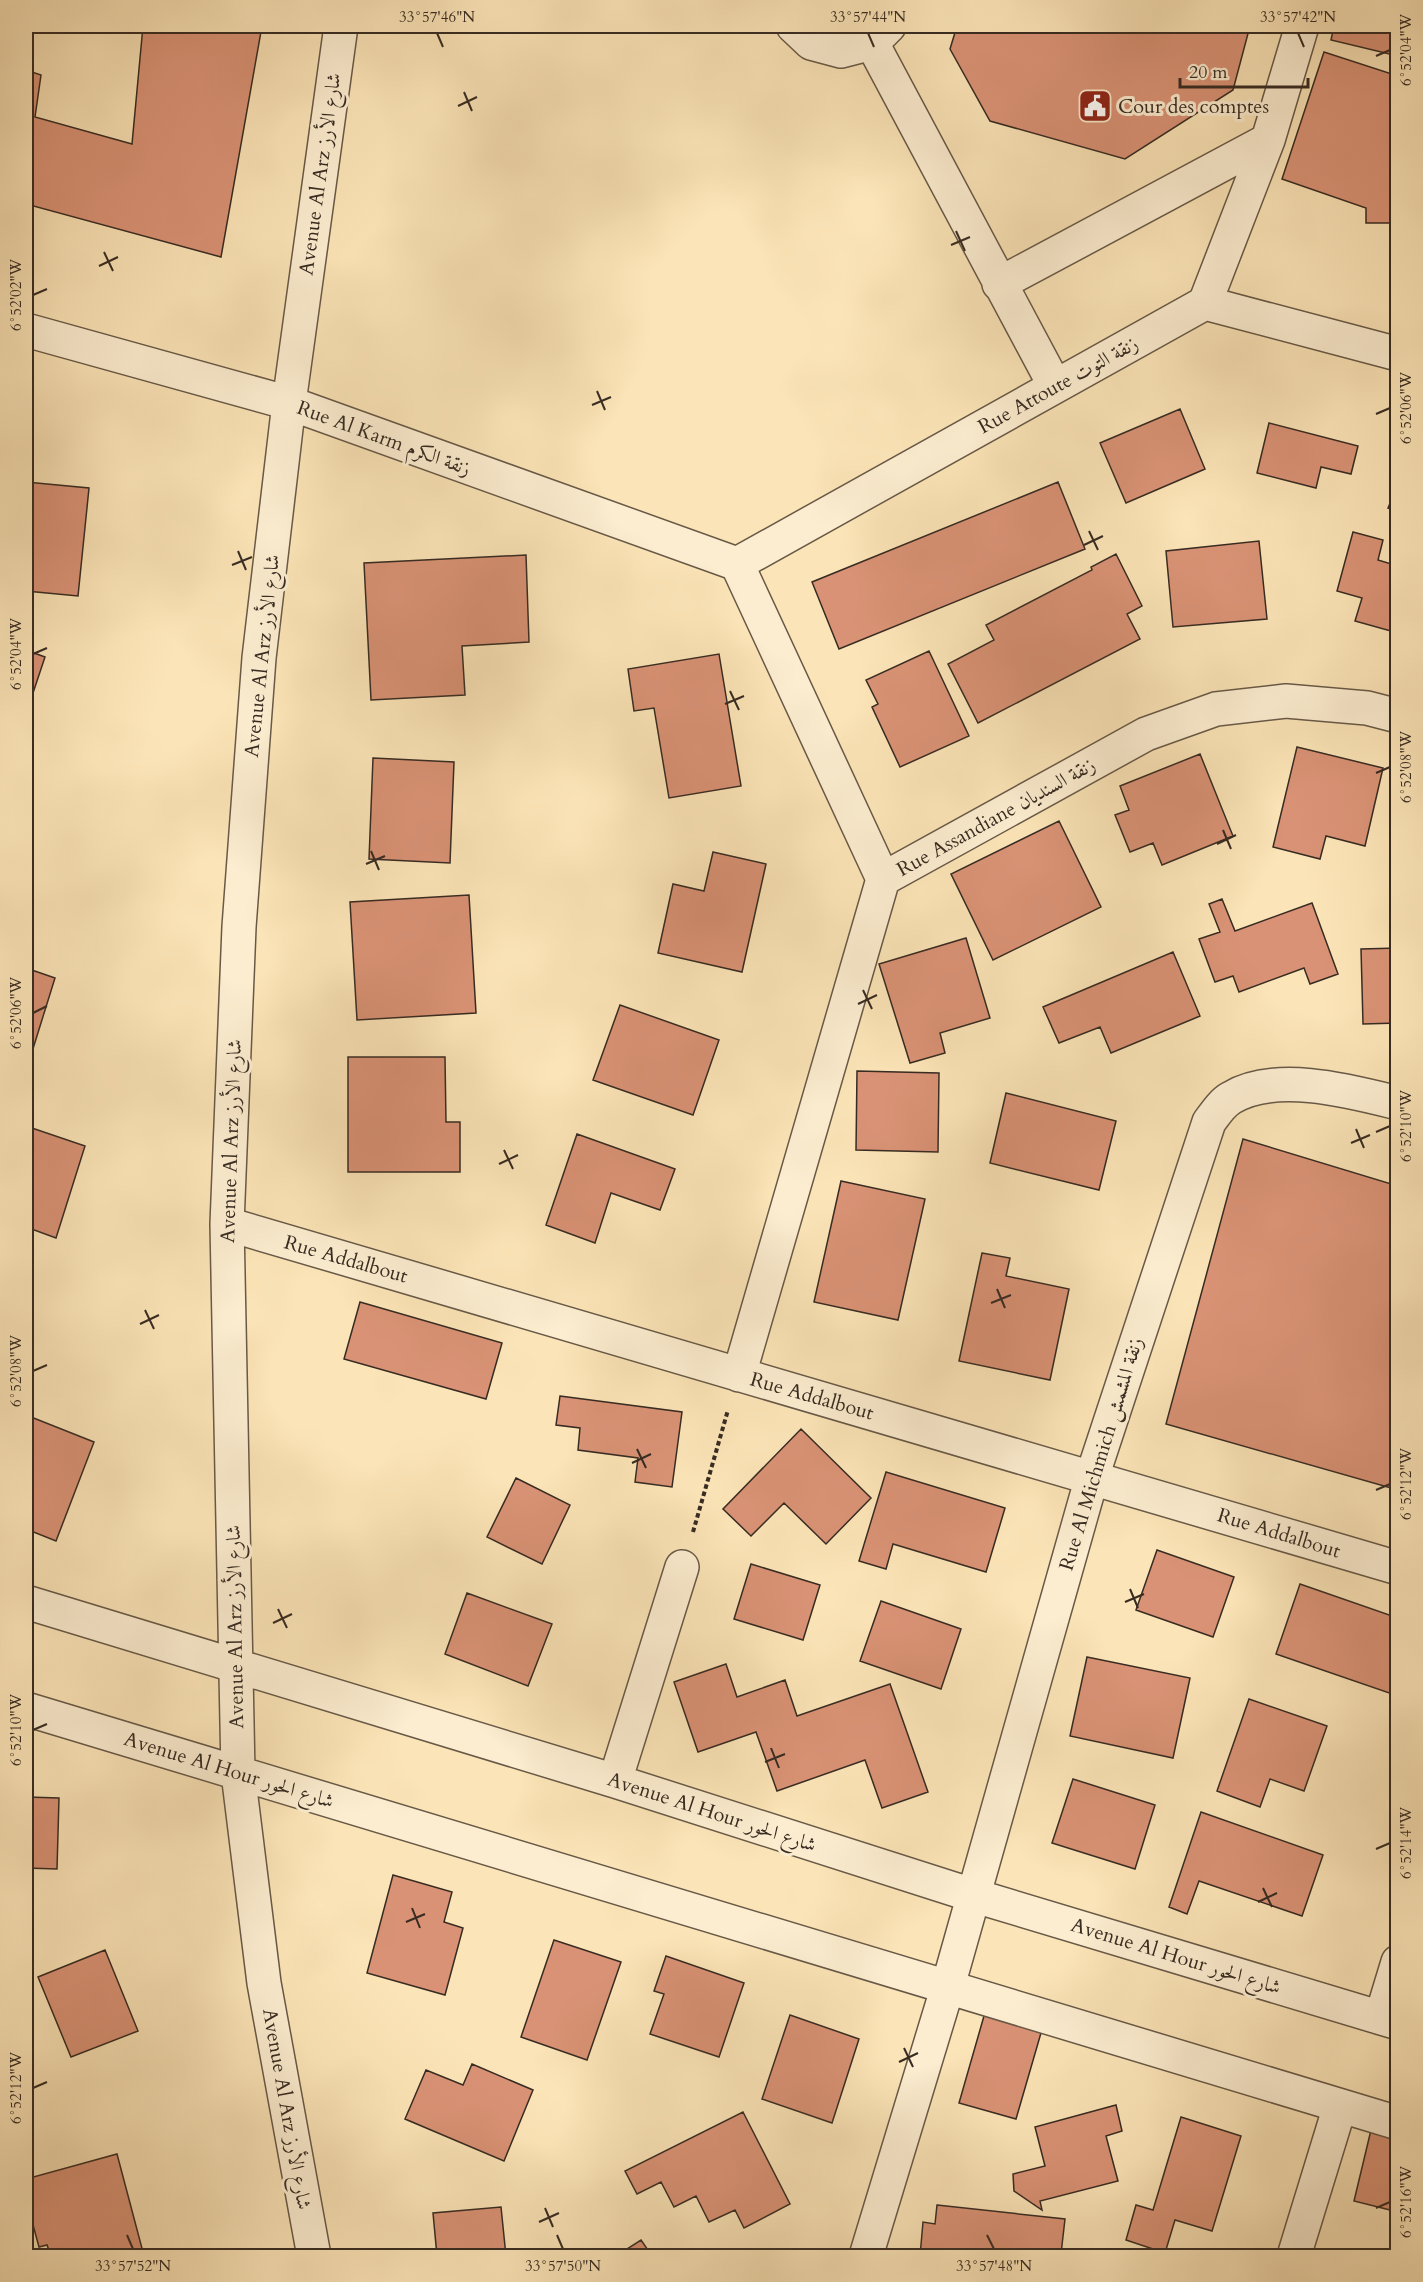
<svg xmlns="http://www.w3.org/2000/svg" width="1423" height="2282" font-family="Cardo,Amiri,serif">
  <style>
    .building { fill: #d99275; stroke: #372b22; stroke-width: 1.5 }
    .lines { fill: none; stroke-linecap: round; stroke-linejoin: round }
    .minor-casing { stroke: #685947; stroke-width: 36 }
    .path { stroke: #372b22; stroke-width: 4; stroke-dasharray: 4.5 3; stroke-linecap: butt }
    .minor { stroke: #fcedd0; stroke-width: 33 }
    .ticks { fill: none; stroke: #372b22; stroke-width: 2 }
    .labels { text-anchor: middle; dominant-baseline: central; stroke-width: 6; stroke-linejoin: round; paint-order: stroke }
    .poi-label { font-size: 20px; fill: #372b22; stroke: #fcedd0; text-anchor: start }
    .street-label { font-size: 20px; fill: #372b22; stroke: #fcedd0 }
    .neatline { fill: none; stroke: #372b22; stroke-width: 2 }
    .ticks-label { font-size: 15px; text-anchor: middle; fill: #372b22 }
  </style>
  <rect width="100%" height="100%" fill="#fbe4b7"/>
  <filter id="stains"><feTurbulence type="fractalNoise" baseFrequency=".00333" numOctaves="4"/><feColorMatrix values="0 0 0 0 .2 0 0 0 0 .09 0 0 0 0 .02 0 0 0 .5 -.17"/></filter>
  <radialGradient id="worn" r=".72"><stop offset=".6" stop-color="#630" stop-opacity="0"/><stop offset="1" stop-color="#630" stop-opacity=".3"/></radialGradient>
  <path class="building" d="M143 26H262L221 257 26 204V70L41 75 35 117 132 144Z
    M957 26H1250L1233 90 1125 159 990 121 950 49Z
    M1334 26H1398V56L1331 40Z
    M1324 52 1398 76V223H1366V208L1282 179Z
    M1180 409 1205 469 1126 503 1100 443Z
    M1269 423 1358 446 1351 474 1321 467 1316 488 1257 473Z
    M26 482 89 488 78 596 26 591Z
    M1058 482 1085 549 839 649 812 582Z
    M1394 494 1398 495V512L1388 508Z
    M1353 532 1383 540 1378 560 1398 566V633L1355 621 1362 598 1337 591Z
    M1259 541 1267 619 1173 627 1166 551Z
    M1116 554 1142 606 1127 614 1140 639 978 723 948 664 994 640 986 625 1092 570 1091 567Z
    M526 555 529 642 462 646 465 695 371 700 364 563Z
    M26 650 45 657 30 702 26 700Z
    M929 651 969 736 900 767 872 707 878 704 866 680Z
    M719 654 741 786 669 798 654 708 634 711 628 669Z
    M1297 747 1383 768 1365 846 1326 836 1320 859 1273 847Z
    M1200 754 1233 836 1162 865 1153 843 1130 852 1115 815 1129 810 1120 786Z
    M373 758 454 762 450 863 369 859Z
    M1059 821 1101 907 993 960 951 874Z
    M713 852 766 864 742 972 658 953 673 884 704 891Z
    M469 895 476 1013 357 1020 350 902Z
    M1222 899 1235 931 1312 903 1338 974 1310 984 1304 968 1239 992 1233 976 1215 982 1199 939 1220 932 1209 904Z
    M966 938 990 1018 940 1033 945 1053 910 1063 879 964Z
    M1398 948V1023L1363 1024 1361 949Z
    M1173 952 1200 1016 1111 1053 1100 1027 1059 1043 1043 1007Z
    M26 968 55 978 27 1068 26 1067Z
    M620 1005 719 1040 693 1115 593 1080Z
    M348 1057H445L446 1122H460V1172H348Z
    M857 1071 939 1073 938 1152 856 1150Z
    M1006 1093 1116 1121 1099 1190 990 1163Z
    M26 1126 85 1146 56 1238 26 1227Z
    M577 1134 675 1169 660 1210 611 1193 595 1243 546 1225Z
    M1243 1139 1398 1186V1490L1166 1424Z
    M841 1181 925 1199 898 1320 814 1302Z
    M982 1253 1010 1258 1006 1276 1069 1289 1050 1380 959 1361Z
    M360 1302 502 1343 486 1399 344 1359Z
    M560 1396 682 1412 672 1487 635 1482 638 1458 578 1450 580 1428 556 1425Z
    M26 1415 94 1442 56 1541 26 1529Z
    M801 1429 871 1498 826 1544 784 1503 751 1536 723 1509Z
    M886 1472 1005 1508 986 1572 893 1544 886 1569 859 1561Z
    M516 1478 570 1505 542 1564 487 1537Z
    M1157 1550 1234 1577 1213 1637 1136 1610Z
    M751 1564 820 1585 803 1640 734 1619Z
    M1300 1584 1398 1618V1696L1276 1654Z
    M467 1593 552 1624 528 1686 445 1654Z
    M881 1601 961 1629 941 1689 860 1661Z
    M1087 1657 1190 1678 1173 1758 1070 1736Z
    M726 1664 737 1697 785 1680 797 1716 890 1684 928 1792 882 1808 865 1760 777 1791 756 1732 698 1752 674 1682Z
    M1249 1699 1327 1726 1304 1791 1270 1779 1260 1807 1217 1791Z
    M1073 1779 1155 1805 1135 1869 1052 1843Z
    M26 1797 59 1798 57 1869 26 1868Z
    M1201 1812 1323 1855 1302 1916 1199 1881 1187 1914 1169 1907Z
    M393 1875 452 1892 444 1922 463 1928 445 1995 367 1973Z
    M554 1940 621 1962 587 2060 521 2037Z
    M105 1950 138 2031 71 2057 38 1977Z
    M666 1956 744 1983 719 2057 650 2034 664 1994 654 1991Z
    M986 2009 1043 2026 1016 2119 959 2103Z
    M790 2015 859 2039 832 2123 762 2099Z
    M472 2064 533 2090 504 2161 405 2119 426 2070 463 2085Z
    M1116 2105 1122 2131 1106 2136 1118 2181 1040 2201 1042 2210 1014 2191 1013 2174 1045 2166 1035 2127Z
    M743 2112 790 2204 744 2228 735 2210 709 2222 696 2196 674 2207 661 2182 637 2194 625 2171Z
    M1181 2117 1241 2136 1212 2231 1175 2220 1165 2253 1126 2240 1136 2205 1153 2210Z
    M1371 2130 1398 2137V2212L1354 2201Z
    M117 2154 144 2256H51L47 2245 39 2247 26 2199V2179Z
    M937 2205 1065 2219 1061 2254 1033 2251 1032 2256H920L923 2222 935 2224Z
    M501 2207 506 2256H437L433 2213Z
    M641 2240 652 2256H616Z"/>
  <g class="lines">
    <defs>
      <path id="minor" d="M793 26 811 43 841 51 872 43 889 26
        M872 43 1055 386
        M999 284 1268 140
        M1205 303 1268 140 1302 26
        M26 330 289 403 737 564
        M737 564 1205 303 1398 354
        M737 564 883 879
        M227 1224 1398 1568
        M739 1375 883 879 1146 734 1216 709 1286 701 1367 708 1398 716
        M26 1602 615 1781 972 1895 1398 2023
        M26 1709 1398 2123
        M615 1781 682 1567
        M1381 2018 1398 1962
        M314 2256 264 1983 238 1773 227 1224 239 927 259 658 289 403 341 26
        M866 2256 948 1986 1092 1477 1209 1122C1215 1114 1222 1103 1231 1098 1275 1071 1350 1091 1398 1103
        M1294 2256 1340 2106"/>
    </defs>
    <use href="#minor" class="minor-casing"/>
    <path class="path" d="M693 1532 728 1410"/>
    <use href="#minor" class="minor"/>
  </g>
  <path class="ticks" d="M437 33 443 47M868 33 874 47M1298 33 1304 47M1376 56 1390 50M464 92 472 111M458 106 477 97M956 231 965 251M951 245 970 237M104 252 113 271M99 266 118 257M33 295 47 289M597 391 605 410M592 405 611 397M1376 414 1390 408M1089 531 1098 550M1084 545 1103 536M238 551 246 570M232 565 252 557M33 654 47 648M730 691 739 710M725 704 744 696M1376 773 1390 767M1223 830 1231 849M1217 844 1236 835M371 851 379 870M366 864 385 856M863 990 872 1009M858 1004 877 995M33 1013 47 1006M1356 1129 1364 1148M1376 1132 1390 1126M1351 1143 1370 1135M504 1150 513 1169M499 1164 518 1155M997 1289 1005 1308M991 1303 1011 1295M145 1310 154 1329M140 1324 159 1315M33 1371 47 1365M637 1449 646 1468M632 1463 651 1454M1376 1490 1390 1484M1130 1589 1138 1608M1125 1602 1144 1594M278 1609 287 1628M273 1623 292 1614M33 1730 47 1724M771 1748 779 1768M765 1762 785 1754M1376 1849 1390 1843M1263 1888 1272 1907M1258 1902 1277 1893M412 1908 420 1928M406 1922 425 1914M904 2048 913 2067M899 2062 918 2053M33 2088 47 2082M545 2208 553 2227M1376 2208 1390 2202M539 2222 559 2213M127 2235 133 2249M557 2235 563 2249M987 2235 994 2249"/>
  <defs>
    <symbol id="civic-square" viewBox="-11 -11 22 22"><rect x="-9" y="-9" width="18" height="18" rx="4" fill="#8f2418" stroke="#fcedd0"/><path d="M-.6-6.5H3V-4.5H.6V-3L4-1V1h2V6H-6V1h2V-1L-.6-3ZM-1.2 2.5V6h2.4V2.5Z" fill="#fff"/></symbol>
  </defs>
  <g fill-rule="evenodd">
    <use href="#civic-square" x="1076" y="87" width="38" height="38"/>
  </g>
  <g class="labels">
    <g class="poi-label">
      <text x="1118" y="106">Cour des comptes</text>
    </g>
    <g class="street-label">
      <text transform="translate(320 174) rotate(-82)">Avenue Al Arz شارع الأرز</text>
      <text transform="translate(1058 385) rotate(-29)">Rue Attoute زنقة التوت</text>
      <text transform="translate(384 438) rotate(20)">Rue Al Karm زنقة الكرم</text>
      <text transform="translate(262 656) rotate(-84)">Avenue Al Arz شارع الأرز</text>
      <text transform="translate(996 817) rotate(-29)">Rue Assandiane زنقة السنديان</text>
      <text transform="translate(231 1141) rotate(-88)">Avenue Al Arz شارع الأرز</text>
      <text transform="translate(346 1259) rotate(16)">Rue Addalbout</text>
      <text transform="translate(812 1396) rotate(16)">Rue Addalbout</text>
      <text transform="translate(1101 1454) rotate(-73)">Rue Al Michmich زنقة المشمش</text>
      <text transform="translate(1279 1533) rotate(17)">Rue Addalbout</text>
      <text transform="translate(235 1627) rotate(-91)">Avenue Al Arz شارع الأرز</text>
      <text transform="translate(229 1770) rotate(17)">Avenue Al Hour شارع الحور</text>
      <text transform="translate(712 1812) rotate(18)">Avenue Al Hour شارع الحور</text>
      <text transform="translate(1176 1956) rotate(17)">Avenue Al Hour شارع الحور</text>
      <text transform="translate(287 2109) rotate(80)">Avenue Al Arz شارع الأرز</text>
    </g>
  </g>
  <rect width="1423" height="2282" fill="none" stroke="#fbe4b7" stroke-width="66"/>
  <path d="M1180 78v9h128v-9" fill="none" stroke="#372b22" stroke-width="3"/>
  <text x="1189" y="78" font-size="18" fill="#372b22" stroke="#fcedd0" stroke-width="4.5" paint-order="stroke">20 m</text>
  <rect x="33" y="33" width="1357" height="2216" class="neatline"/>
  <g class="ticks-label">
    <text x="437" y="22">33°57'46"N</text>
    <text x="868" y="22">33°57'44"N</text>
    <text x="1298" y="22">33°57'42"N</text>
    <text transform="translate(1406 50) rotate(-90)" y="5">6°52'04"W</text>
    <text transform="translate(16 295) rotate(-90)" y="5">6°52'02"W</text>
    <text transform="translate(1406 408) rotate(-90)" y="5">6°52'06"W</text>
    <text transform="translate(16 654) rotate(-90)" y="5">6°52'04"W</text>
    <text transform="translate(1406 767) rotate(-90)" y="5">6°52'08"W</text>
    <text transform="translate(16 1013) rotate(-90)" y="5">6°52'06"W</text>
    <text transform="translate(1406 1126) rotate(-90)" y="5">6°52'10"W</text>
    <text transform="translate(16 1371) rotate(-90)" y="5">6°52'08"W</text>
    <text transform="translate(1406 1484) rotate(-90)" y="5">6°52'12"W</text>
    <text transform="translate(16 1730) rotate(-90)" y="5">6°52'10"W</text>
    <text transform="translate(1406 1843) rotate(-90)" y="5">6°52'14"W</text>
    <text transform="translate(16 2088) rotate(-90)" y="5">6°52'12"W</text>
    <text transform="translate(1406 2202) rotate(-90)" y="5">6°52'16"W</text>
    <text x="133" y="2271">33°57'52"N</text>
    <text x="563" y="2271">33°57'50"N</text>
    <text x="994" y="2271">33°57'48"N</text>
  </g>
  <rect width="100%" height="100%" filter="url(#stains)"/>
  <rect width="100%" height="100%" fill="url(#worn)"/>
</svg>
